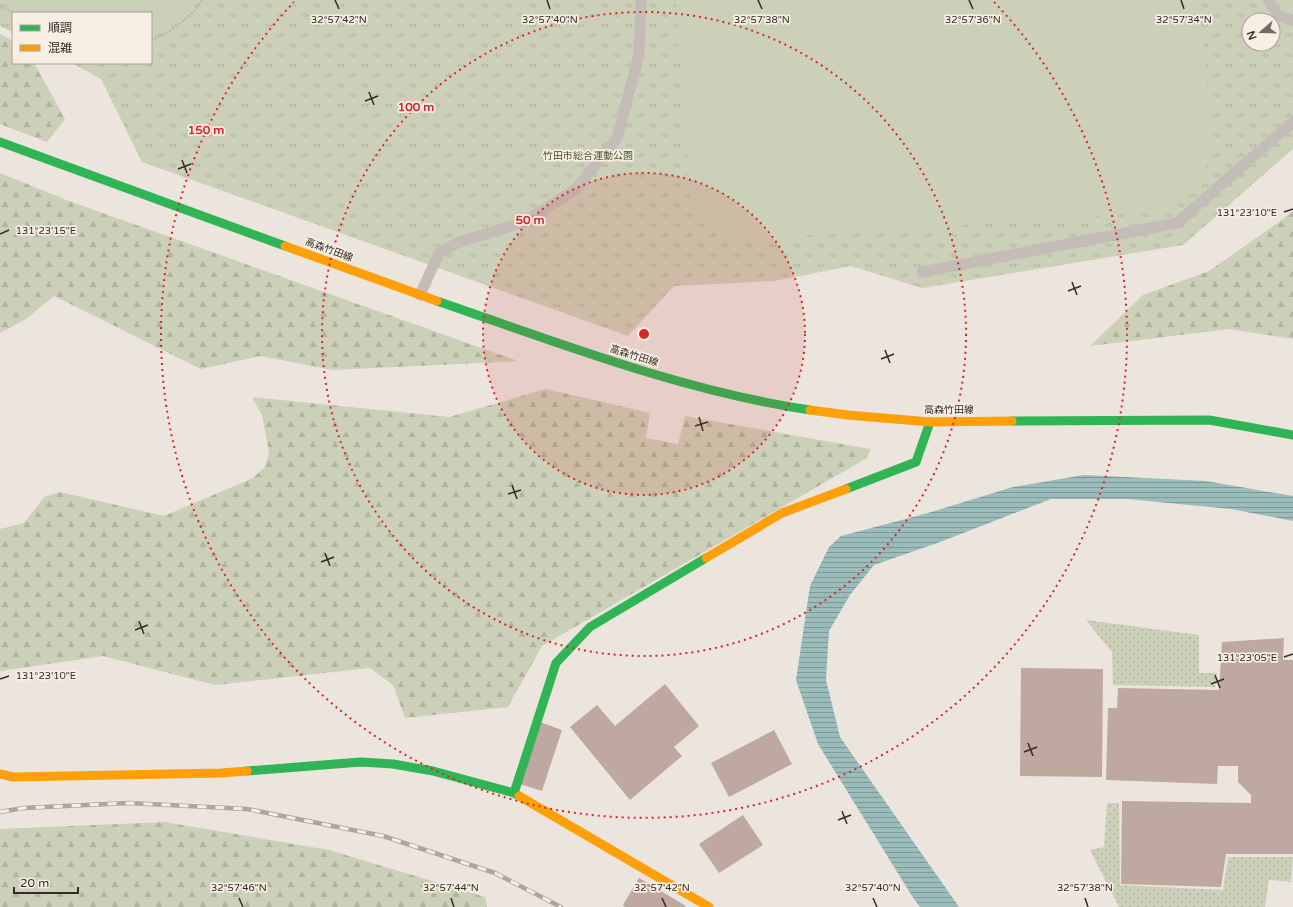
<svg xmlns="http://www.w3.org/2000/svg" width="1293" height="907" font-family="'Varela Round','Noto Sans JP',sans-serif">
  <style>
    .grass { fill: url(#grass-dots) }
    .forest { fill: url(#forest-firs) }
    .park { fill: url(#park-tufts); fill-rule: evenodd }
    .garden { fill: #ccd0b8 }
    .water { fill: url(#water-rules) }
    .building { fill: #bea8a0 }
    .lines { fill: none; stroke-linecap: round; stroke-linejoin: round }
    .path { stroke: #bcb5b0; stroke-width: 2.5; stroke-dasharray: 2 2; stroke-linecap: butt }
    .lane { stroke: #c4bdb7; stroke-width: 11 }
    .fast { stroke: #30b455; stroke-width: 9 }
    .slow { stroke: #ff9f0a; stroke-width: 9 }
    .rail-casing { stroke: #aba6a2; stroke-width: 4.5 }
    .rail { stroke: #f8efe4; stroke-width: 3; stroke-dasharray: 9; stroke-linecap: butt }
    .ticks { fill: none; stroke: #342a26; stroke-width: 1.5 }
    .ring { fill: none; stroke: #d62828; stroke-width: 2; stroke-dasharray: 2 4 }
    .labels { text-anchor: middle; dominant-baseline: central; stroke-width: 3.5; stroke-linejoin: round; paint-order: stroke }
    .park-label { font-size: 10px; fill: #43512b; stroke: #f8efe4 }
    .street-label { font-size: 10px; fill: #342a26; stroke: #f8efe4 }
    .ticks-label { font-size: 10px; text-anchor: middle; fill: #342a26; stroke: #f8efe4; stroke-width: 3.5; stroke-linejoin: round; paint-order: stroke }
    .centre { fill: #d62828; stroke: #f8efe4; stroke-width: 2 }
    .ring-label { font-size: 12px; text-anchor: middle; font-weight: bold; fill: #d62828; stroke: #f8efe4; stroke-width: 3.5; stroke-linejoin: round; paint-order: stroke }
  </style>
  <defs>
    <pattern id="grass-dots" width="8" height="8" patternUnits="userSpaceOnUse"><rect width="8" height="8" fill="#ccd0b8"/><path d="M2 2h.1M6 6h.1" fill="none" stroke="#b0b39e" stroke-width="1.8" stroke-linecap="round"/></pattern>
    <pattern id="forest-firs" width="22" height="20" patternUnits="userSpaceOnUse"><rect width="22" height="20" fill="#ccd0b8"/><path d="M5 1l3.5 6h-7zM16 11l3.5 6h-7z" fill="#b0b39e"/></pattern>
    <pattern id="park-tufts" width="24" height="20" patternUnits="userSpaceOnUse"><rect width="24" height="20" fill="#ccd0b8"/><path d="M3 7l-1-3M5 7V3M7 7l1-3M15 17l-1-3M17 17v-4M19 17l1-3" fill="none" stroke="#b0b39e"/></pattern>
    <pattern id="water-rules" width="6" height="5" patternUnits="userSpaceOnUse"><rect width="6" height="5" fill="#9abcbb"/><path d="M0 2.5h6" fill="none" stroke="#7e9998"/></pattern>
  </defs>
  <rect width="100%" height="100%" fill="#ebe5de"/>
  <path class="grass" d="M1086 620 1199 635V673H1217L1215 687 1113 685 1112 652Z
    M1107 803H1119L1120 885 1223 890 1228 857H1293L1291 882 1269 880 1265 907H1119L1090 850 1104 847Z"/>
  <path class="forest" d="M0 34 13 41V63H34L65 119 47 142 0 124Z
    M0 173 69 201 518 361 333 370 260 356 201 369 54 296 26 319 0 333Z
    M1293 211V339L1230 329 1090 346 1143 295 1209 271 1279 222Z
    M546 389 650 413 646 438 678 444 685 416 871 449 867 458 542 646 508 707 405 718 393 685 370 668 215 685 103 656 0 671V529L24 523 44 497 60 492 164 516 253 478 265 467 269 452 262 415 252 397 449 417Z
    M165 822 329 850 485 897 487 907H0V829Z"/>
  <path class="park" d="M0 0H1293V149L1183 245 922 288 851 266 774 281 674 286 628 336 142 162 101 79 72 63H151V13H13V32L0 26ZM1249 20H1273V44H1249Z"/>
  <path class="garden" d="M0 0H194L186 19 151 36V13H23L0 2Z
    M676 0H1199L1214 157 1168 211 724 241 691 211Z"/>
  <path class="water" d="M1084 475 1206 481 1293 496V521L1231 509 1127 499H1051L940 542 874 565 850 595 829 631 826 680 840 737 959 907H920L912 896 818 744 796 680 810 586 829 547 841 536 928 513 1013 487Z"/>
  <path class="building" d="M1284 638 1283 660H1293V854H1226L1221 887 1121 884 1122 801 1251 803V795L1238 782V766H1218L1217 784 1106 780 1108 708H1117L1118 688 1219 690 1222 642Z
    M1021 668 1103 669 1102 777 1020 776Z
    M665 684 699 726 674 747 682 756 630 800 570 727 597 705 615 726Z
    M540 722 562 730 542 791 520 784Z
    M774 730 792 764 729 797 711 763Z
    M743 815 763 845 719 873 699 844Z
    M639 878 686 906 685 907H625L623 905Z"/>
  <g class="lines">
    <path class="path" d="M0 7 15 13
      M151 40 170 31 194 12 202 0"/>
    <path class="lane" d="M1268 0 1278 15 1293 21
      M922 272 1177 223 1293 122
      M420 295 439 253 459 242 522 223 576 189 617 138 639 55 641 0"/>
    <path class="fast" d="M0 142 285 246
      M437 301C559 343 682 391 810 410
      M1012 421 1209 420 1293 435
      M846 489 916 462 930 422
      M247 771 361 762 393 764 433 771 514 793 519 796
      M514 793 556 663 590 627 706 558"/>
    <path class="slow" d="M285 246 437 301
      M810 410 848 415 930 422 1012 421
      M706 558 782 513 846 489
      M0 774 13 777 221 773 247 771
      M519 796 709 907"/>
    <defs>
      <path id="rail" d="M0 812 23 808 129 803 247 809 383 836 495 873 561 907"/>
    </defs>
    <use href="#rail" class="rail-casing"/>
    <use href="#rail" class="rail"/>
  </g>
  <path class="ticks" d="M335 0 339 9M547 0 550 9M758 0 762 9M969 0 973 9M1181 0 1184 9M369 92 374 105M365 101 378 96M182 160 187 173M178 169 191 164M1284 212 1293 209M0 234 9 230M1072 282 1077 295M1068 291 1081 286M885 350 890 363M881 359 894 354M699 417 703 431M695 426 708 422M512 485 517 499M508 494 521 490M325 553 330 566M321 562 334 557M139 621 144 634M135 630 148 625M1284 657 1293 654M1215 675 1220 688M0 679 9 676M1211 684 1224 679M1028 743 1033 756M1024 752 1037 747M842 811 847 824M838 820 851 815M239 898 243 907M451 898 454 907M662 898 666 907M873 898 877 907M1085 898 1088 907"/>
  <circle cx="644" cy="334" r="161" fill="#d62828" fill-opacity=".12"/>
  <g class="ring">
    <circle cx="644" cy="334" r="161"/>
    <circle cx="644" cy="334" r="322"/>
    <path d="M994 2A483 483 0 1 1 294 2"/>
  </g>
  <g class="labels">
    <g class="park-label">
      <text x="588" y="156">竹田市総合運動公園</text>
    </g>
    <g class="street-label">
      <text transform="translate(329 250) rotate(20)">高森竹田線</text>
      <text transform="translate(634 356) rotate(17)">高森竹田線</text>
      <text x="949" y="410">高森竹田線</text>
    </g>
  </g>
  <g class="ticks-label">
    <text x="339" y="23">32°57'42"N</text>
    <text x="550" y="23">32°57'40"N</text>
    <text x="762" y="23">32°57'38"N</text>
    <text x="973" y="23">32°57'36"N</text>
    <text x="1184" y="23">32°57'34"N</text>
    <text x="1247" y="216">131°23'10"E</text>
    <text x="46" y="234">131°23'15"E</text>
    <text x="1247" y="661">131°23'05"E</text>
    <text x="46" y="679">131°23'10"E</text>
    <text x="239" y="891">32°57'46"N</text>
    <text x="451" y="891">32°57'44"N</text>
    <text x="662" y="891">32°57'42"N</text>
    <text x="873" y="891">32°57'40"N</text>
    <text x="1085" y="891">32°57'38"N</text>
  </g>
  <circle cx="644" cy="334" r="6" class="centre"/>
  <g class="ring-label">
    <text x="416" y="111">100 m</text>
    <text x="206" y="134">150 m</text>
    <text x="530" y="224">50 m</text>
  </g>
  <rect x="12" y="12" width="140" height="52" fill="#f8efe4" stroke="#aaa098"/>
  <rect x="20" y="25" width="20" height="6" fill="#30b455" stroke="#aaa098"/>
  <text x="48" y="32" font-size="12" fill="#342a26">順調</text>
  <rect x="20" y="45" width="20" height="6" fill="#ff9f0a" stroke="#aaa098"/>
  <text x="48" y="52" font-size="12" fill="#342a26">混雑</text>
  <g transform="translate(1261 32) rotate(250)"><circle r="19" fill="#f8efe4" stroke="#aaa098"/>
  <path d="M0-3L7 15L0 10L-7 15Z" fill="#746b66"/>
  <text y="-6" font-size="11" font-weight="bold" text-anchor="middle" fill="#342a26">N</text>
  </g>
  <path d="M14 887v6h64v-6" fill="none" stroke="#342a26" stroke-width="2"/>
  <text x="20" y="887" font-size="12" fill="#342a26" stroke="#f8efe4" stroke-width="3" paint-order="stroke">20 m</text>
</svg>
